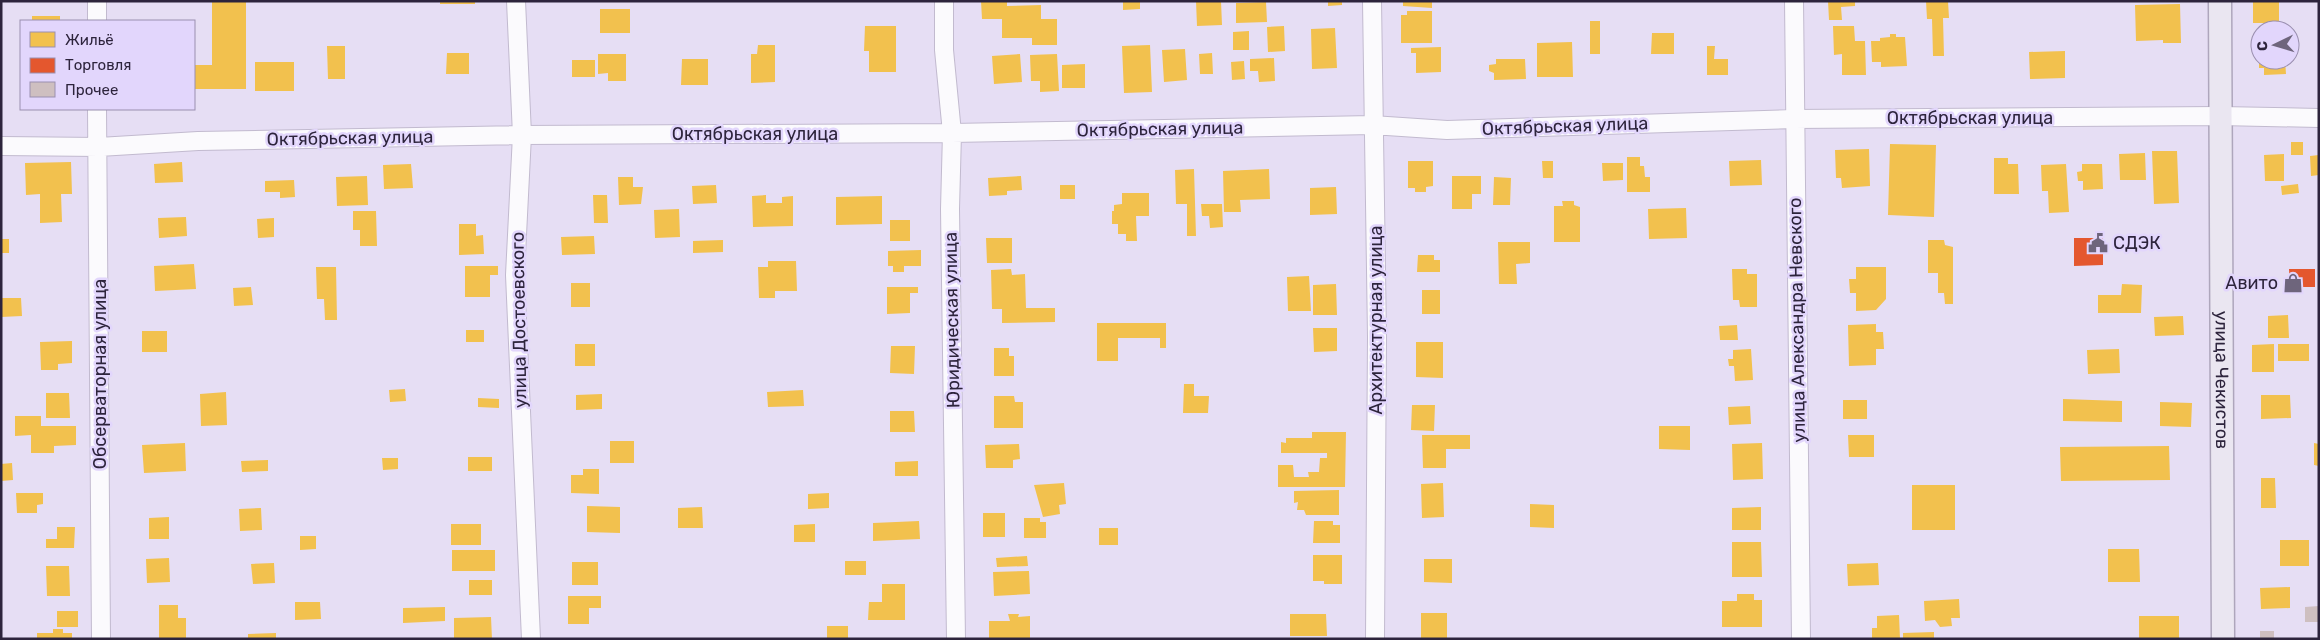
<svg xmlns="http://www.w3.org/2000/svg" width="2320" height="640" font-family="Rubik,sans-serif">
  <style>
    .homes { fill: #f2c14e }
    .shops { fill: #e4572e }
    .building { fill: #cebfc0 }
    .lines { fill: none; stroke-linecap: round; stroke-linejoin: round }
    .minor-casing { stroke: #c2bacf; stroke-width: 20 }
    .major-casing { stroke: #aea6bc; stroke-width: 25 }
    .minor { stroke: #fbfafd; stroke-width: 18 }
    .major { stroke: #eae6f1; stroke-width: 22 }
    .labels { text-anchor: middle; dominant-baseline: central; stroke-width: 5; stroke-linejoin: round; paint-order: stroke }
    .street-label { font-size: 18px; fill: #2d243c; stroke: #e2d6fc }
    .poi-label { font-size: 18px; fill: #2d243c; stroke: #e2d6fc; text-anchor: start }
  </style>
  <rect width="100%" height="100%" fill="#e6def4"/>
  <path class="homes" d="M212 1H246V89H194V65H212Z
    M440 1H475V4H440Z
    M981 1H1007V6L1041 5V19H1057V45H1032V38H1002V19H982Z
    M1123 1H1140V9L1123 10Z
    M1196 1H1221L1222 25 1197 26Z
    M1328 1H1342V5L1328 6Z
    M1403 1H1432V8L1403 6Z
    M1828 1H1855V6L1841 7 1842 20H1829Z
    M1926 1H1948L1949 18H1943L1944 56H1933L1932 19H1927Z
    M2253 1H2279V30H2267V23H2253Z
    M1266 2 1267 22 1236 23V3Z
    M2180 4 2181 43H2163V40L2136 41 2135 5Z
    M600 9H630V33H600Z
    M1407 11H1432V43H1401V15H1407Z
    M32 16H60V21H32Z
    M1590 21H1600V54H1590Z
    M865 26H896V72H869V51H864Z
    M1284 26 1285 51 1268 52 1267 27Z
    M1833 26H1854L1855 41H1865L1866 75H1842V54L1834 55Z
    M1335 28 1337 68 1312 69 1311 29Z
    M1249 31V50H1233V32Z
    M1652 33H1674V54H1651Z
    M1890 34H1896V37H1905L1907 66 1881 67V62H1872L1871 41H1880V38L1890 37Z
    M1572 42 1573 77H1537V43Z
    M758 45H775V82L751 83V54H757Z
    M1150 45 1152 92 1124 93 1122 46Z
    M327 46H345V79H328Z
    M1707 46H1715L1714 59H1728V75H1707Z
    M1441 47V72L1416 73V53H1411V48Z
    M1185 49 1187 80 1164 82 1162 50Z
    M2065 51V78L2030 79 2029 52Z
    M447 53H469V74H446Z
    M1212 53 1213 74H1200L1199 54Z
    M598 54H626V81H608V73L598 74Z
    M1020 54 1022 82 994 84 992 56Z
    M1057 54 1059 91 1040 92V81H1031L1030 55Z
    M1274 58 1275 81 1259 82 1258 71H1250V59Z
    M682 59H708V85H681Z
    M1496 59H1525L1526 79 1494 80V73L1489 71V65L1496 64Z
    M572 60H595V77H572Z
    M2259 60H2285L2286 74 2264 75V68H2259Z
    M1244 61 1245 79 1232 80 1231 62Z
    M255 62H294V91H255Z
    M1085 64V88H1062V65Z
    M2291 142H2303V155H2291Z
    M1890 144 1936 145 1934 217 1888 215Z
    M1869 149 1870 186 1842 188 1841 178H1836L1835 150Z
    M2152 151H2177L2179 203 2154 204Z
    M2145 153 2146 180H2120L2119 154Z
    M2284 154V181H2265L2264 155Z
    M2319 155V175L2311 176 2310 156Z
    M1627 157H1640V166H1644L1645 177H1650V192H1627Z
    M1994 158H2008V164H2018L2019 194H1994Z
    M1761 160 1762 185 1730 186 1729 161Z
    M1408 161H1433V186L1426 187V192H1415V188H1408Z
    M1542 161H1553V178H1543Z
    M71 162 72 194H61L62 222 40 223V194L26 195 25 163Z
    M182 162 183 182 155 183 154 164Z
    M1602 163H1623V180L1603 181Z
    M411 164 413 188 384 189 383 165Z
    M2066 164 2069 212 2049 213 2048 191H2042L2041 165Z
    M2082 164H2102L2103 189 2083 190V181H2078L2077 172 2082 171Z
    M1194 169 1196 236H1187V204H1176L1175 170Z
    M1269 169 1270 199 1240 200 1241 212H1224L1223 171Z
    M367 176 368 205 337 206 336 177Z
    M1021 176 1022 190 1007 191V195L989 196 988 178Z
    M1452 176H1481V194H1472V209H1452Z
    M618 177H633V187H643L641 204 619 205Z
    M1494 177 1511 178 1510 205H1493Z
    M294 180 295 197 280 198V192H265V181Z
    M2298 184 2299 193 2282 195 2281 186Z
    M716 185 717 203 693 204 692 186Z
    M1060 185H1075V199H1060Z
    M1336 187 1337 214 1310 215V188Z
    M1122 193H1149V216H1136L1137 241H1126V234H1118V224H1112V211H1114V205L1122 204Z
    M593 195H607L608 223H594Z
    M766 195V203H782V197L793 196V226L753 227 752 196Z
    M882 196V224L836 225V197Z
    M1562 201H1574V205L1580 207V242H1554V206H1563Z
    M1201 204H1222L1223 227 1210 228 1209 216H1202Z
    M1686 208 1687 238 1649 239 1648 209Z
    M679 209 680 237 655 238 654 210Z
    M353 211H376L377 246H360V230H353Z
    M186 217 187 236 159 238 158 218Z
    M274 218V237L258 238 257 219Z
    M890 220H910V241H890Z
    M459 224H476V236L483 235 484 254 459 255Z
    M594 236 595 254 562 255 561 237Z
    M986 238H1012V263H987Z
    M1 239H9V253H1Z
    M723 240V252L693 253V241Z
    M1928 240H1944L1945 245 1953 247V304H1945L1944 293H1938V273H1928Z
    M1498 242H1530V263L1516 264 1517 284H1499Z
    M921 250V266H904V272H893V266H888V251Z
    M1418 255H1434V260H1440V272H1417Z
    M768 261H796L797 291H775V298H759L758 267H768Z
    M194 264 196 289 155 291 154 266Z
    M465 266H498V275H490V297H465Z
    M316 267H336L337 320H325L324 299H317Z
    M1856 267H1886V299L1876 310 1856 311V293H1850L1849 279H1856Z
    M1011 269 1012 275 1025 274 1026 308H1055V322L1002 323V309H992L991 270Z
    M1732 269H1747V274H1757V307H1740L1739 300H1733Z
    M1309 276 1311 311H1288L1287 277Z
    M571 283H590V307H571Z
    M1336 284 1337 315H1313V285Z
    M2122 284 2142 285 2141 313H2098V295H2121Z
    M251 287 253 305 234 306 233 288Z
    M887 287H918V293H910V313L887 314Z
    M1422 290H1440V314H1422Z
    M1 298H21L22 316 1 317Z
    M2288 315 2289 338H2268V316Z
    M2183 316 2184 335 2155 336 2154 317Z
    M1097 323H1166V348H1160V338H1118V361H1097Z
    M1876 324V332H1883L1884 349H1876V365L1849 366 1848 325Z
    M1737 325 1738 340H1720L1719 326Z
    M1313 328H1337V351L1314 352Z
    M466 330H484V342H466Z
    M142 331H167V352H142Z
    M72 341V363L58 364V370H41L40 342Z
    M1416 342H1443V378L1416 377Z
    M575 344H595V366H575Z
    M2274 344V372H2252V345Z
    M2278 344H2309V361H2278Z
    M891 346H915L914 374 890 373Z
    M994 348H1009V356H1014V376H994Z
    M1751 349 1753 380 1735 381 1734 366H1729L1728 359H1733V350Z
    M2119 349 2120 373 2088 374 2087 350Z
    M1184 384H1194V396H1209L1208 413H1183Z
    M405 389 406 401 390 402 389 390Z
    M803 390 804 406 768 407 767 392Z
    M226 392 227 425 201 426 200 394Z
    M46 393H69L70 418H46Z
    M602 394V409L576 410V395Z
    M2261 395H2290L2291 418 2261 419Z
    M994 396H1014L1015 402H1023V428H994Z
    M478 398 499 399V408L478 407Z
    M2063 399 2122 401V422L2063 421Z
    M1843 400H1867V419H1843Z
    M2160 402 2192 403 2191 427 2160 426Z
    M1412 405H1435L1434 431 1411 430Z
    M1750 406 1751 424 1729 425 1728 407Z
    M890 411H914L915 432H890Z
    M15 416H41V426H76V445L54 446V453H31V435L15 436Z
    M1659 426H1690V450L1659 449Z
    M1312 432H1346L1345 487H1278V465H1293L1294 477H1309L1308 472H1319L1320 458H1327V453H1281V442L1286 443V438H1312Z
    M1422 435H1470V449H1446V468H1423Z
    M1848 435H1874V457H1849Z
    M610 441H634V463H610Z
    M185 443 186 471 144 473 142 445Z
    M1762 443 1763 479 1733 480 1732 444Z
    M2314 443 2319 444V466L2314 465Z
    M1019 444 1020 459 1013 460V468H986L985 445Z
    M2169 446 2170 480 2061 481 2060 447Z
    M468 457H492V471H468Z
    M382 458H398V469L383 470Z
    M268 460V471L242 472 241 461Z
    M918 461V476H895V462Z
    M12 463 13 480 1 481V464Z
    M583 469H599V494L571 493V475H583Z
    M2261 478H2275L2276 508H2261Z
    M1064 483 1066 504 1059 505 1060 514 1043 517 1034 485Z
    M1443 483 1444 517 1422 518 1421 484Z
    M1912 485H1955V530H1912Z
    M1339 490V515H1306L1304 510H1297L1298 502 1294 503V491Z
    M16 493H43V504L37 505V513H17Z
    M829 493V508L808 509V494Z
    M1530 504 1554 505V528L1530 527Z
    M587 506 620 507V533L587 532Z
    M702 507 703 528H678V508Z
    M1761 507V530H1732V508Z
    M261 508 262 530 240 531 239 509Z
    M983 513H1005V537H983Z
    M169 517V539H149V518Z
    M1024 518H1040V522H1046V538H1024Z
    M919 521 920 539 873 541V523Z
    M1314 521H1333V525H1340V543H1313Z
    M451 524H481V545H451Z
    M815 524V542H794V525Z
    M57 527H75L74 548H46V539H57Z
    M1099 528H1118V545H1099Z
    M300 536H316V549L300 550Z
    M2280 540H2309V566H2280Z
    M1732 542H1761L1762 577H1732Z
    M2108 549H2139L2140 582H2108Z
    M452 550H495V571H452Z
    M1313 555H1342V584H1324V581H1313Z
    M1027 556 1028 566 997 567 996 558Z
    M169 558 170 582 147 583 146 559Z
    M1424 559H1452V583L1424 582Z
    M845 561H866V575H845Z
    M572 562H598V585H572Z
    M274 563 275 583 253 584 251 564Z
    M1878 563 1879 585 1848 586 1847 564Z
    M46 566H69L70 596H47Z
    M1029 571 1030 594 994 596 993 572Z
    M469 580H492V595H469Z
    M882 584H905V620H868L869 602H882Z
    M2290 587V608L2261 609 2260 588Z
    M1737 594H1754V600H1762V627H1722V601H1737Z
    M568 596H601V608H589V624H568Z
    M1959 599 1960 618H1951L1952 626 1940 627 1935 620 1925 621 1924 601Z
    M295 602H320L321 619 295 620Z
    M159 605H178V618H186V639H159Z
    M445 607V621L403 623V608Z
    M57 611H78V627H57Z
    M1421 613H1447V639H1421Z
    M1008 614H1019L1018 617 1030 616V638L989 639V621H1010Z
    M1290 614H1326L1327 636H1290Z
    M1899 615 1900 639H1872V628H1877V616Z
    M2139 616H2179V639H2139Z
    M491 617 492 639H454V618Z
    M827 626H848V639H827Z
    M53 629H63V633H72V639H37V633H53Z
    M1934 632V639H1903V633Z
    M276 633V639H248V634Z"/>
  <path class="shops" d="M2074 238H2103V265L2074 266Z
    M2289 269H2315V287H2290Z"/>
  <path class="building" d="M2319 606V622H2305V607Z
    M2260 631H2274V639H2260Z"/>
  <g class="lines">
    <defs>
      <path id="minor" d="M97 1V21
        M516 1 522 135 515 275 531 639
        M944 1V50L952 133 950 209 956 639
        M1372 1 1377 337 1375 639
        M1794 1 1801 639
        M97 109 101 639
        M1 146 99 147 198 141 522 135 952 133 1372 125 1447 130 1793 119 2220 116 2319 118"/>
      <g id="major">
        <path id="s1" d="M2220 1 2223 639"/>
      </g>
    </defs>
    <use href="#minor" class="minor-casing"/>
    <use href="#major" class="major-casing"/>
    <use href="#minor" class="minor"/>
    <use href="#major" class="major"/>
  </g>
  <defs>
    <symbol id="civic-bare" viewBox="-9 -9 18 18"><path d="M-.6-6.5H3V-4.5H.6V-3L4-1V1h2V6H-6V1h2V-1L-.6-3ZM-1.2 2.5V6h2.4V2.5Z" fill="#6e657c" stroke="#e2d6fc" stroke-width="2.5" paint-order="stroke"/></symbol>
    <symbol id="shop-bare" viewBox="-9 -9 18 18"><path d="M-5-2.5h2.3a2.7 3.5 0 0 1 5.4 0H5L5.5 6h-11ZM-1.5-2.5h3a1.5 2.3 0 0 0-3 0Z" fill="#6e657c" stroke="#e2d6fc" stroke-width="2.5" paint-order="stroke"/></symbol>
  </defs>
  <g fill-rule="evenodd">
    <use href="#civic-bare" x="2084" y="229" width="28" height="28"/>
    <use href="#shop-bare" x="2279" y="269" width="28" height="28"/>
  </g>
  <g class="labels">
    <g class="street-label">
      <text x="1970" y="118">Октябрьская улица</text>
      <text transform="translate(1565 126) rotate(-2)">Октябрьская улица</text>
      <text transform="translate(1160 129) rotate(-1)">Октябрьская улица</text>
      <text x="755" y="134">Октябрьская улица</text>
      <text transform="translate(350 138) rotate(-1)">Октябрьская улица</text>
      <text transform="translate(519 320) rotate(-91)">улица Достоевского</text>
      <text transform="translate(952 320) rotate(-91)">Юридическая улица</text>
      <text transform="translate(1376 320) rotate(-90)">Архитектурная улица</text>
      <text transform="translate(1797 320) rotate(-91)">улица Александра Невского</text>
      <text transform="translate(100 374) rotate(-90)">Обсерваторная улица</text>
      <text stroke="none"><textPath href="#s1" startOffset="379">улица Чекистов</textPath></text>
    </g>
    <g class="poi-label">
      <text x="2113" y="243">СДЭК</text>
      <text x="2278" y="283" text-anchor="end">Авито</text>
    </g>
  </g>
  <rect width="2320" height="640" fill="none" stroke="#2d243c" stroke-width="5"/>
  <rect x="20" y="20" width="175" height="90" fill="#e2d6fc" stroke="#9a8faf"/>
  <rect x="30" y="32" width="25" height="15" fill="#f2c14e" stroke="#9a8faf"/>
  <text x="65" y="45" font-size="15" fill="#2d243c">Жильё</text>
  <rect x="30" y="58" width="25" height="15" fill="#e4572e" stroke="#9a8faf"/>
  <text x="65" y="70" font-size="15" fill="#2d243c">Торговля</text>
  <rect x="30" y="82" width="25" height="15" fill="#cebfc0" stroke="#9a8faf"/>
  <text x="65" y="95" font-size="15" fill="#2d243c">Прочее</text>
  <g transform="translate(2275 45) rotate(265)"><circle r="24" fill="#e2d6fc" stroke="#9a8faf"/>
  <path d="M0-4L9 19L0 12L-9 19Z" fill="#6e657c"/>
  <text y="-8" font-size="14" font-weight="bold" text-anchor="middle" fill="#2d243c">С</text>
  </g>
</svg>
